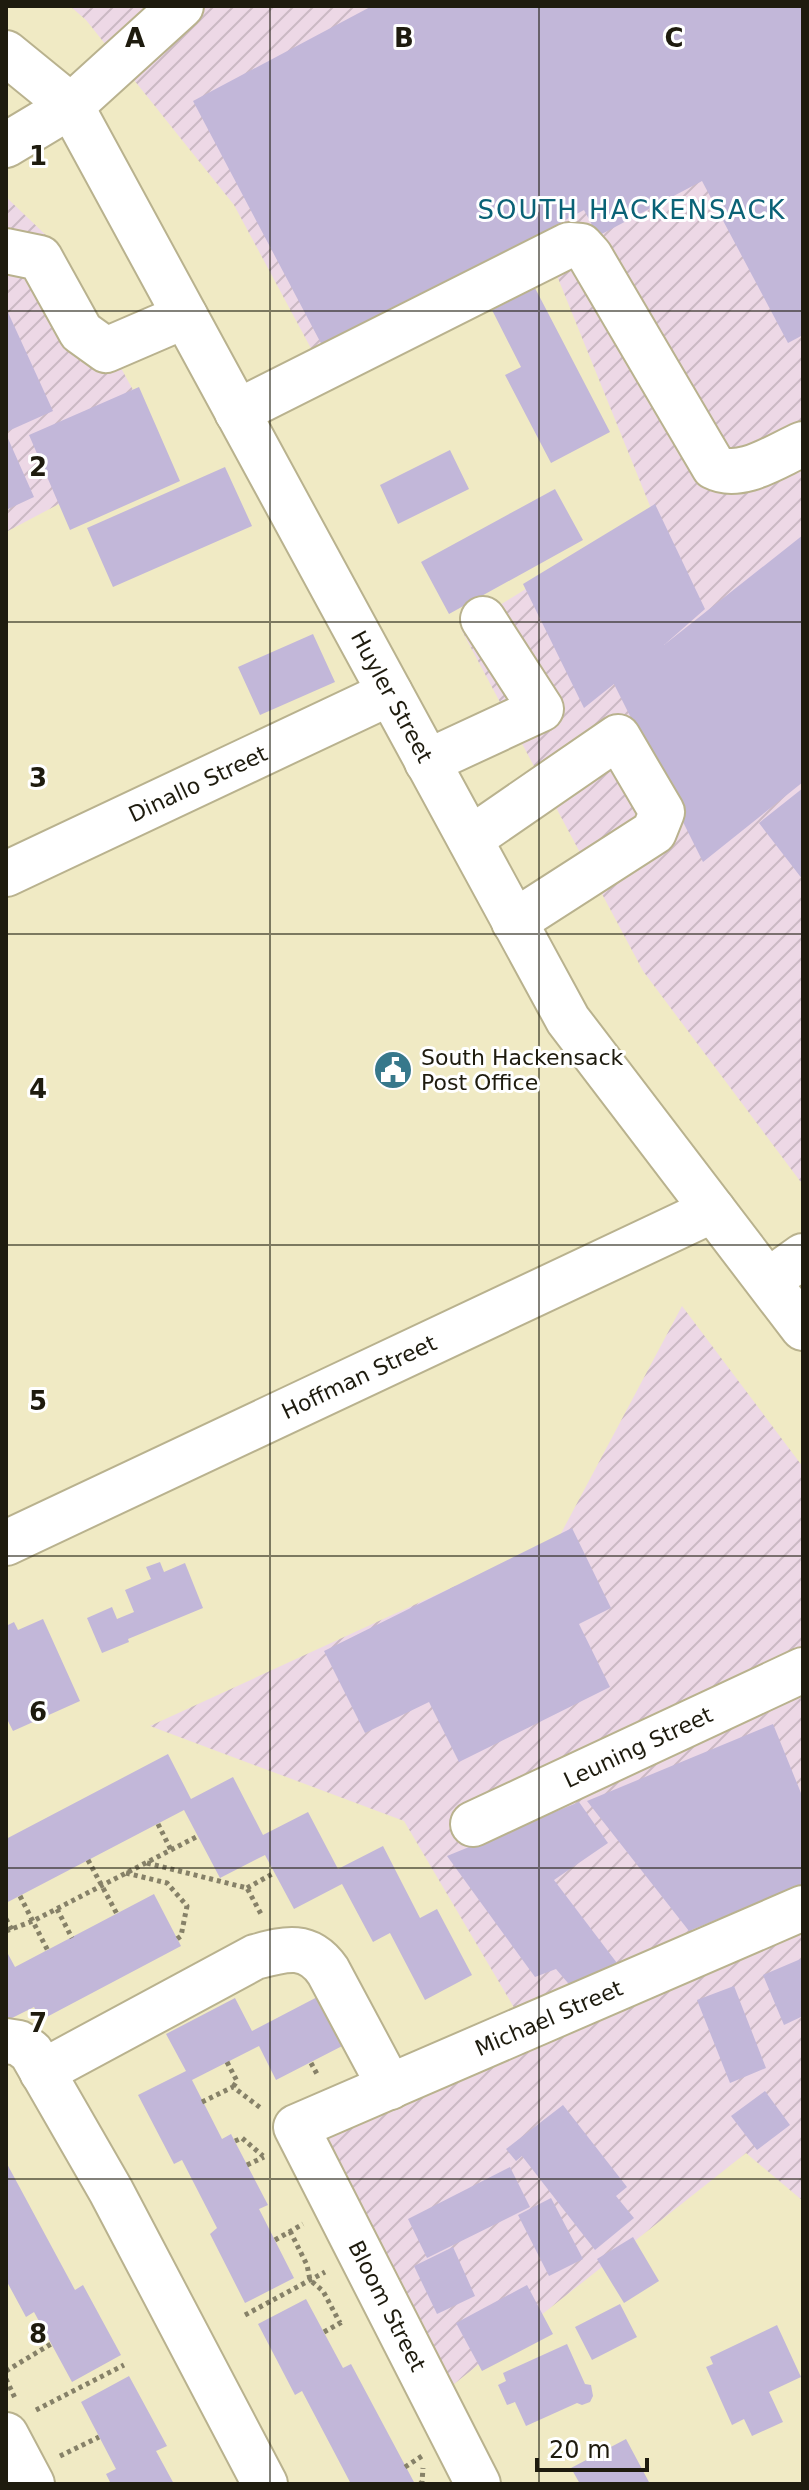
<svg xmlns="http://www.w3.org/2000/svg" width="809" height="2490" font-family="'DejaVu Sans',sans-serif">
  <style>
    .industrial { fill: url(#industrial-furrows) }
    .building { fill: #c2b7d9 }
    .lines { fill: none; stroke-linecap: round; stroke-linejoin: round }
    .minor-casing { stroke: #b9b28e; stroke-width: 48 }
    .path { stroke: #868168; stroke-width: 5; stroke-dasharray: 4 4; stroke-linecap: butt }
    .minor { stroke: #fff; stroke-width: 44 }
    .grid { fill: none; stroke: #1e1b0e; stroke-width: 2; stroke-opacity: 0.55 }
    .labels { text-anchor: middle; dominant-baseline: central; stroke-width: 6; stroke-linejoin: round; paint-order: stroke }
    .street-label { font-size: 22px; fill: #1e1b0e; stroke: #fff }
    .poi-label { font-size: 22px; fill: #1e1b0e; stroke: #fff; text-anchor: start }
    .quarter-label { font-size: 26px; letter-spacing: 2px; fill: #0a6276; stroke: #fff }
    .grid-label { font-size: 26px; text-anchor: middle; font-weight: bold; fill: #1e1b0e; stroke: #fff; stroke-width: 6; stroke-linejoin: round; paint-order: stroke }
  </style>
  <defs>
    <pattern id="industrial-furrows" width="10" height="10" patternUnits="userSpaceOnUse" patternTransform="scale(2)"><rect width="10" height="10" fill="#edd8e6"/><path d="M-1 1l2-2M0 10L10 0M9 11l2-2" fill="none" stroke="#cbb9c4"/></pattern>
  </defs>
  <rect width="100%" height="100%" fill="#f0eac4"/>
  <path class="industrial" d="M70 6H803V1185L643 971 461 629 652 511 549 256 321 367 234 205 86 20Z
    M6 197 50 239 165 448 6 532Z
    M682 1306 803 1467V2201L746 2153 435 2399 296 2144 526 2028 404 1821 150 1726 558 1539Z"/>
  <path class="building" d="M372 6H803V335L788 343 702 181 598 236 584 210 324 349 193 101Z
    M535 288 610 432 551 463 505 375 521 367 492 310Z
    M6 308 53 411 6 432Z
    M139 387 180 481 70 530 29 435Z
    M6 434 34 497 6 510Z
    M450 450 469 489 398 524 380 485Z
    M225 467 252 526 113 587 87 528Z
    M555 489 583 540 449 614 421 562Z
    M655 504 705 609 664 645 803 535V782L703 862 614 684 584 708 523 584Z
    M313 634 335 682 260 715 238 667Z
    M803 788V880L759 823Z
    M572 1528 611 1608 579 1624 610 1687 459 1762 429 1702 365 1733 324 1651Z
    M160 1562 164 1572 185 1563 203 1608 128 1639 129 1642 102 1653 87 1618 112 1607 117 1619 134 1612 125 1590 151 1579 146 1567Z
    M43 1619 80 1701 13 1731 6 1717V1626L14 1622 18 1630Z
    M773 1724 803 1798V1884L689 1931 587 1801Z
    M168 1754 191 1799 233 1777 263 1835 308 1812 338 1869 383 1846 420 1918 437 1909 472 1975 425 2000 390 1933 373 1942 342 1884 294 1909 265 1855 220 1878 184 1810 6 1903V1839Z
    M579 1802 608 1843 554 1880 620 1967 573 1989 556 1969 535 1977 447 1856Z
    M154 1894 181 1946 41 2020 34 2007 6 2021V1955L8 1954 15 1967Z
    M803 1958V2016L784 2025 763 1975Z
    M734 1986 766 2068 730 2083 697 2000Z
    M323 1994 348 2043 276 2080 259 2046 192 2080 222 2139 231 2134 268 2205 259 2209 294 2278 245 2303 210 2234 217 2228 182 2160 174 2164 138 2095 186 2071 166 2034 235 1998 252 2031Z
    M765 2091 790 2125 757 2150 731 2116Z
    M563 2105 627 2187 616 2196 634 2218 595 2250 522 2156 516 2161 506 2149Z
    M6 2162 75 2290 83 2285 121 2355 72 2382 34 2312 26 2317 6 2280Z
    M510 2167 530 2207 427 2258 408 2219Z
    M551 2198 583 2259 549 2276 518 2215Z
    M633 2237 659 2281 624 2303 597 2259Z
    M453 2247 475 2296 437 2314 414 2266Z
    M527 2285 553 2334 482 2371 456 2323Z
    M306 2299 343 2368 351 2364 415 2484H351L302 2391 295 2395 258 2324Z
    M620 2304 637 2337 592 2360 575 2327Z
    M777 2325 801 2377 769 2392 783 2422 752 2436 744 2419 732 2425 706 2367 713 2364 710 2357Z
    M567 2344 585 2384 591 2385 593 2396 590 2402 582 2405 577 2403 526 2426 515 2402 507 2405 498 2385 506 2381 503 2373Z
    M129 2376 167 2446 156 2451 174 2484H111L106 2474 116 2469 81 2402Z
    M626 2439 650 2484H580L571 2468Z"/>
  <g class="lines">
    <defs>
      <g id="minor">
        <path id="s1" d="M6 53 71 106 568 1020 803 1328"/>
        <path d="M6 145 71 106 181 6"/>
        <path d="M6 251 40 258 81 332 106 350 185 316"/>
        <path d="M237 412 569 245 581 246 590 256 714 467C741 481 777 455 803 444"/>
        <path d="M427 762 541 709 483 619"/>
        <path d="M470 839 618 737 662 812 654 832 514 922"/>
        <path id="s2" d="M6 874 390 693"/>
        <path d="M768 1281 803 1256"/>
        <path id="s3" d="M6 1543 713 1210"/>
        <path id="s4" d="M473 1824 803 1670"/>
        <path d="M6 2041 19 2043 31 2052 111 2191 265 2484"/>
        <path d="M42 2072 255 1957C285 1949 308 1942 328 1971L390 2087"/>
        <path d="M6 2435 32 2484"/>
        <path id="s5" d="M478 2484 296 2127 803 1908"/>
      </g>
    </defs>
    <use href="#minor" class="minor-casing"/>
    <path class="path" d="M158 1824 171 1850
      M88 1860 117 1914
      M147 1863 247 1888 261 1914
      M126 1873 167 1883 187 1906 181 1936 177 1939
      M247 1888 274 1873
      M20 1896 48 1951
      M57 1909 72 1938
      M6 1919 12 1930
      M6 1931 33 1921 198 1836
      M227 2062 237 2081 233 2087
      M311 2063 317 2074
      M202 2102 233 2087 262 2109
      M235 2141 242 2138 263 2156
      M247 2165 264 2157
      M290 2231 307 2265 310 2280 323 2291 340 2323
      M275 2240 303 2224
      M245 2315 325 2272
      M324 2332 342 2322
      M6 2371 51 2344
      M6 2379 15 2398
      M36 2410 124 2365
      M60 2456 99 2437
      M405 2467 422 2456
      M420 2484 422 2482 423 2468"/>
    <use href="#minor" class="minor"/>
  </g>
  <path class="grid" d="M270 6V2484M539 6V2484M6 311H803M6 622H803M6 934H803M6 1245H803M6 1556H803M6 1868H803M6 2179H803"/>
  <defs>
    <symbol id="civic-disc" viewBox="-11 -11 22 22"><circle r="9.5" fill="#37788b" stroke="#fff"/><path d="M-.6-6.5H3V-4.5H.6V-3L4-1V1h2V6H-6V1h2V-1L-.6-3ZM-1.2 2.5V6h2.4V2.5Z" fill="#fff"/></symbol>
  </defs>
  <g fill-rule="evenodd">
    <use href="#civic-disc" x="371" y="1048" width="44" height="44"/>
  </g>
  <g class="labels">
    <g class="street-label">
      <text stroke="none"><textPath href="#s1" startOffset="756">Huyler Street</textPath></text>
      <text stroke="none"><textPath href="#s2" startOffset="212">Dinallo Street</textPath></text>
      <text stroke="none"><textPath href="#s3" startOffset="390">Hoffman Street</textPath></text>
      <text stroke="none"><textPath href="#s4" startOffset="182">Leuning Street</textPath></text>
      <text stroke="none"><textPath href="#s5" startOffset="676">Michael Street</textPath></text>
      <text transform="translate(387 2306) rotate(63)">Bloom Street</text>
    </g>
    <g class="poi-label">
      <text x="421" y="1057">South Hackensack<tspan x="421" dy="25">Post Office</tspan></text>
    </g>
    <g class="quarter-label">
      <text x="632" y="210">SOUTH HACKENSACK</text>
    </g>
  </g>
  <g class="grid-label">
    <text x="135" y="47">A</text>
    <text x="404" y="47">B</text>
    <text x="674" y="47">C</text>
    <text x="38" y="165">1</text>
    <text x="38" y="476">2</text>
    <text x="38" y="787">3</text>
    <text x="38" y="1098">4</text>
    <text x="38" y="1410">5</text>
    <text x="38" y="1721">6</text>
    <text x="38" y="2032">7</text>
    <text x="38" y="2343">8</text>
  </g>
  <rect width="809" height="2490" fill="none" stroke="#1e1b0e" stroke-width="16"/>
  <path d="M537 2458v12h110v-12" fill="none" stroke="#1e1b0e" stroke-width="4"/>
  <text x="549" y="2458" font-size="24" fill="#1e1b0e" stroke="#ffffff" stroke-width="6" paint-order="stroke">20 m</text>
</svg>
